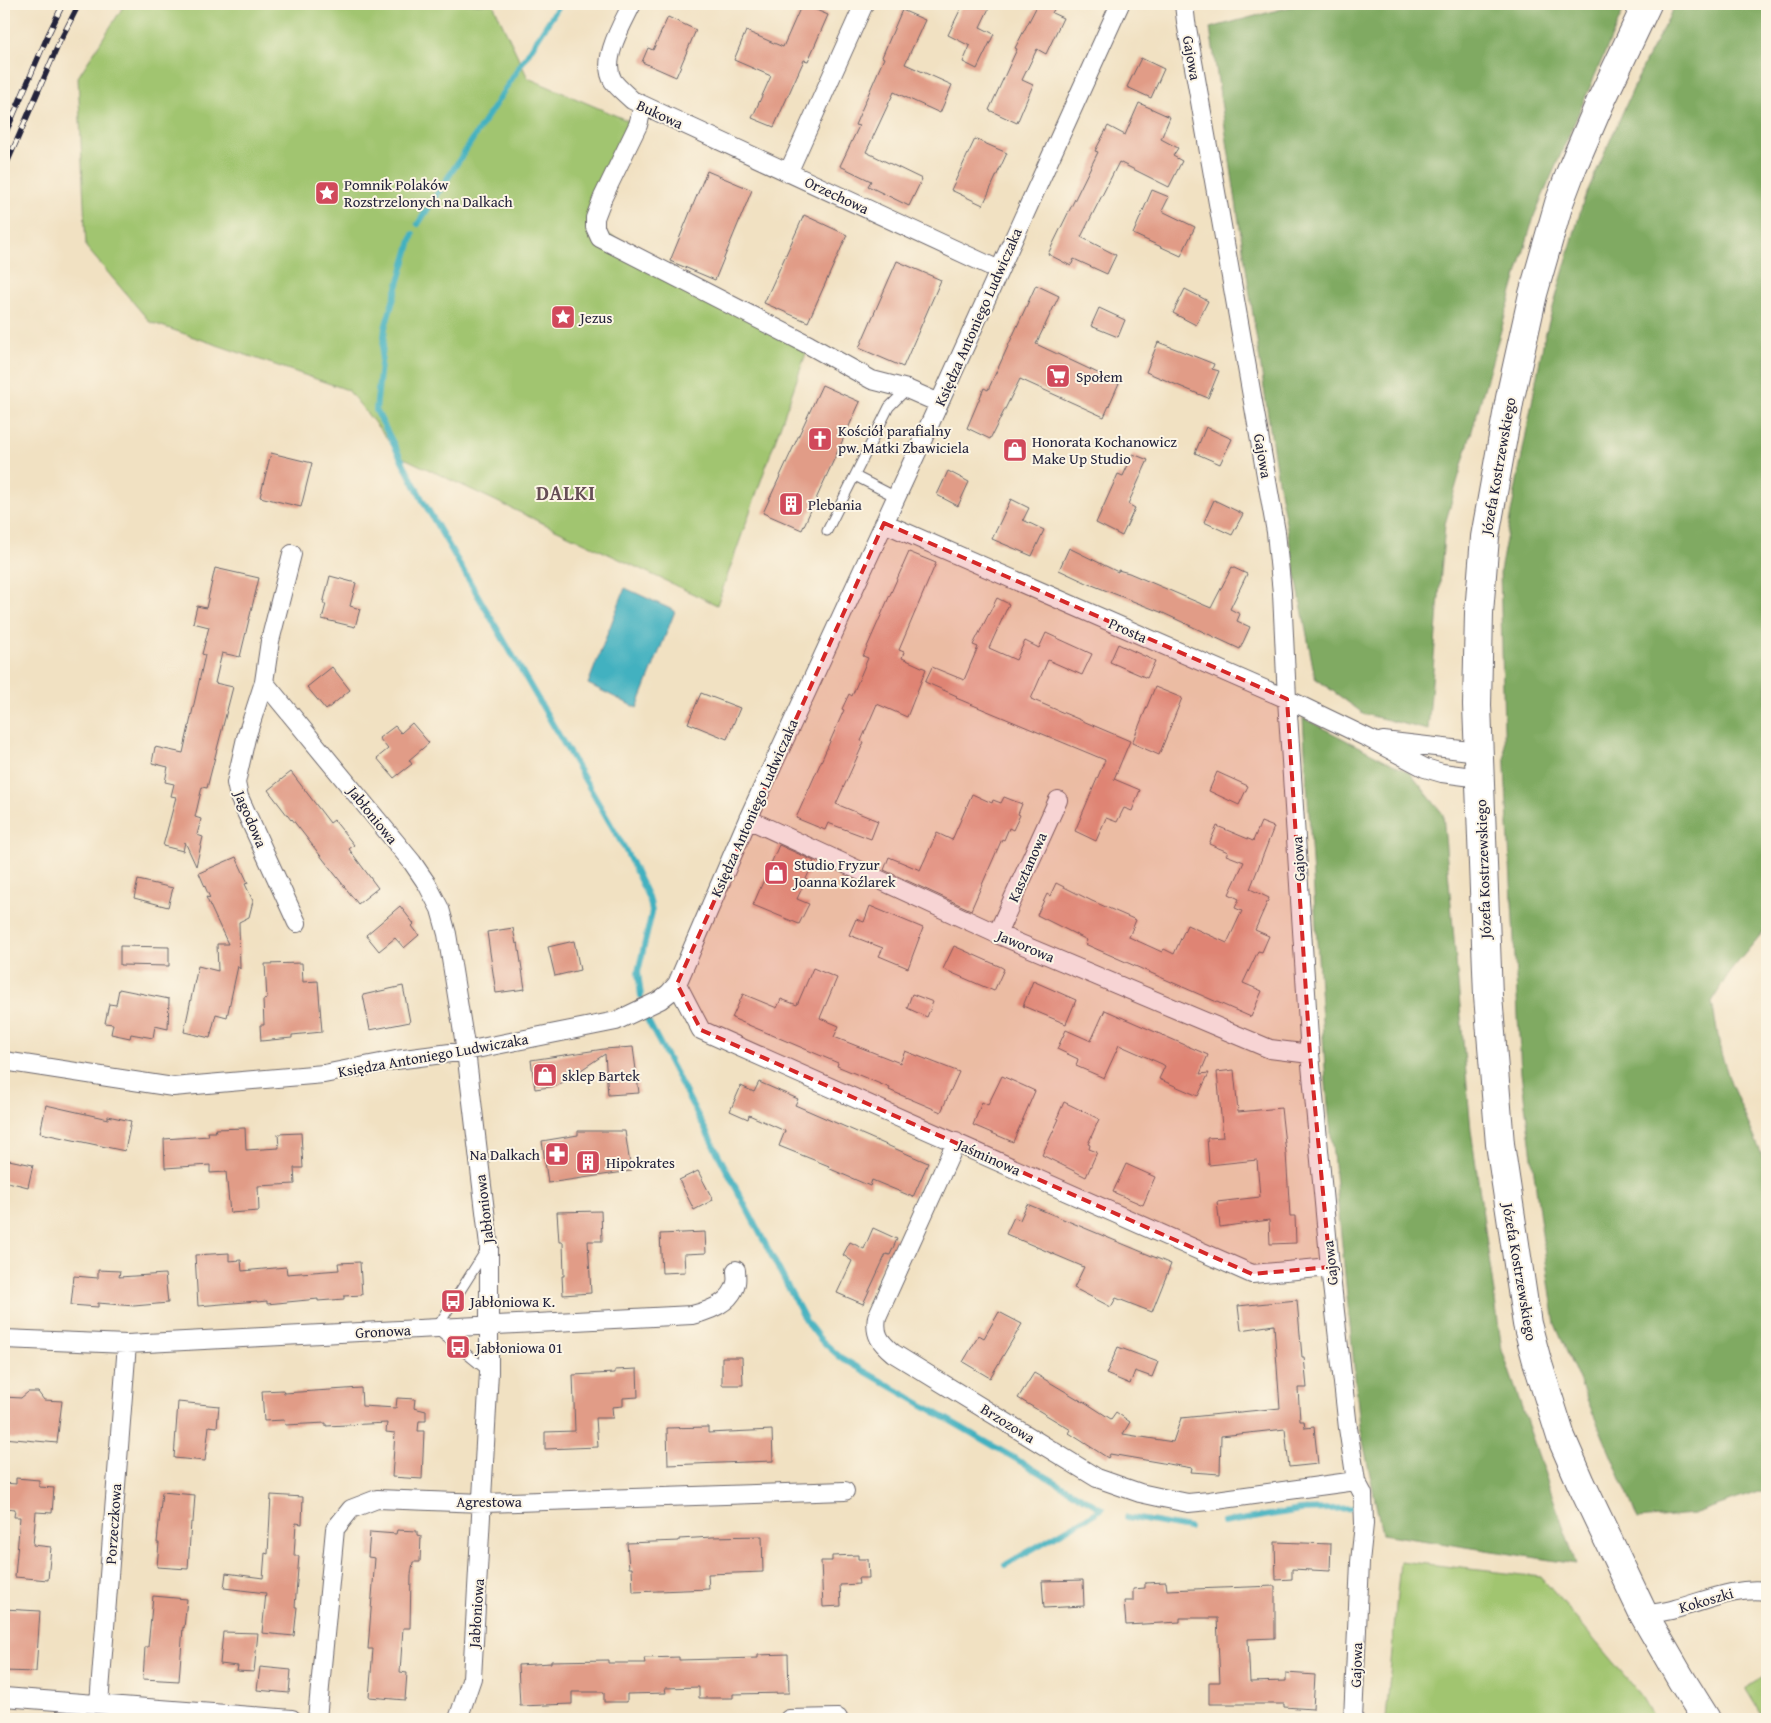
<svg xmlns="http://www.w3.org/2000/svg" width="1771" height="1723" font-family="'Gentium Book Plus',serif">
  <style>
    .green { fill: #a1c56f; stroke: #627455 }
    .forest { fill: #80aa62; stroke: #51664e }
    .water { fill: #43b1c0; stroke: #326a7e }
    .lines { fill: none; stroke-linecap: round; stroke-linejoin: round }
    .stream { stroke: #43b1c0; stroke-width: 6 }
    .building { fill: #e19c87 }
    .service-casing { stroke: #6a656a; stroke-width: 11 }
    .minor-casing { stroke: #6a656a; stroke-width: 20 }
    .primary-casing { stroke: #6a656a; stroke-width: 30 }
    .service { stroke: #fff; stroke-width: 9 }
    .minor { stroke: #fff; stroke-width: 18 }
    .primary { stroke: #fff; stroke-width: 28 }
    .rail-casing { stroke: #22223b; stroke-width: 5.5 }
    .rail { stroke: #fcf5e5; stroke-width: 4; stroke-dasharray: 11; stroke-linecap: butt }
    .marked { fill: #d62828; fill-opacity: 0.2; stroke: #d62828; stroke-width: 4; stroke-dasharray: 10 6; stroke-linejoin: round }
    .labels { text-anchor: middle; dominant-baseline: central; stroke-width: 4; stroke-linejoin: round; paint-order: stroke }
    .street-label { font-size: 15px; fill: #22223b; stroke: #fcf5e5 }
    .poi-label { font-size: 15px; fill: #22223b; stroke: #fcf5e5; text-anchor: start }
    .district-label { font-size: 20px; font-weight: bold; letter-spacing: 1px; fill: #654d56; stroke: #fcf5e5 }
  </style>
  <rect width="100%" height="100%" fill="#fcf5e5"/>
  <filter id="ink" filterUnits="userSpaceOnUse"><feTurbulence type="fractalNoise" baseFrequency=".02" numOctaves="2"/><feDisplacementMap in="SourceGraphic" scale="10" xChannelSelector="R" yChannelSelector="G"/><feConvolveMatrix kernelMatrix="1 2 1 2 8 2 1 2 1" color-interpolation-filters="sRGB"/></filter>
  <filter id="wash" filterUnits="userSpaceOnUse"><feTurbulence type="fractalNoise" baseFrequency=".0096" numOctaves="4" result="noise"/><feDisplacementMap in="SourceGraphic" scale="20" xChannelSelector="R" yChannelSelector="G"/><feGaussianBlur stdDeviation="1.12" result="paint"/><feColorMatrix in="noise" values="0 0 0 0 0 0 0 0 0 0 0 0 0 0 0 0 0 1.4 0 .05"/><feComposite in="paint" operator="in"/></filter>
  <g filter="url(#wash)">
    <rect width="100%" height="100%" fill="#f1e1c2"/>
    <path class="green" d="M125 4H493L528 78 638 125 595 227 809 345 717 605 402 457 348 390 150 322 86 247 78 77Z
      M1400 1561 1541 1577 1640 1694 1654 1719H1386Z
      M1767 1675V1719H1764L1745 1688Z"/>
    <path class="forest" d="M1301 4H1626L1534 216 1445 524 1428 730 1364 714 1315 678 1277 475 1210 28Z
      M1676 4H1767V927L1729 973 1712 1002 1721 1053 1731 1084 1767 1166V1493L1761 1491 1693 1514 1638 1519 1555 1324 1542 1234 1521 1073 1505 768 1500 571 1544 339 1584 199 1646 60Z
      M1303 718 1410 773 1443 814 1471 1130 1502 1350 1576 1564 1382 1534 1360 1426 1326 1084Z"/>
    <path class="water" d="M625 588 675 611 637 708 588 684Z"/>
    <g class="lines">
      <path class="stream" d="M418 224 560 4
        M413 234 385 328 376 410 423 501 625 849 650 901 652 912 638 972 641 996
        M647 1019 806 1321 820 1339 840 1357 1102 1509 1005 1565
        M1127 1517 1189 1528
        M1223 1523 1300 1510 1356 1508"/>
    </g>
    <g id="blocks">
      <path class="building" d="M802 4 828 15 808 61 804 60 774 127 752 118 771 76 734 60 746 31 783 47Z
        M963 4H991L980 27 994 34 977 69 963 62 970 46 948 35Z
        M1038 4H1057L1052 13 1063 18 1046 54 1037 49 1022 80 1033 85 1017 123 989 110 1017 49 1015 48Z
        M902 10 925 20 905 64 952 85 940 113 894 92 866 152 922 179 909 206 868 186 871 181 840 166 859 126 855 125 884 58 882 57Z
        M668 17 696 30 676 77 642 62 648 48 653 50Z
        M1141 58 1164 69 1151 98 1127 87Z
        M1139 103 1170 117 1161 139 1178 148 1173 156 1182 161 1169 187 1119 162 1081 237 1116 255 1107 274 1074 259 1071 266 1048 254 1098 152 1095 151 1108 126 1125 135Z
        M975 139 1007 153 983 205 951 190Z
        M707 171 752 190 715 280 670 261Z
        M1152 190 1169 197 1162 211 1195 227 1181 256 1133 234Z
        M804 215 847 235 808 322 764 303Z
        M897 261 941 280 903 367 859 348Z
        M1036 285 1059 296 1036 344 1119 383 1104 417 1020 379 990 439 967 428 984 388 988 390Z
        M1185 289 1208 301 1196 325 1173 313Z
        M1099 308 1125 320 1118 337 1091 326Z
        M1158 342 1214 364 1212 369 1219 371 1208 398 1146 372Z
        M822 385 860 402 802 530 763 513Z
        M1206 427 1232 439 1220 464 1195 453Z
        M271 453 312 463 301 507 260 497Z
        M1133 454 1148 460 1128 504 1135 508 1122 536 1096 523 1118 474 1123 476Z
        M948 471 969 482 958 506 937 495Z
        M1011 499 1029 508 1023 520 1044 530 1032 556 992 539Z
        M1214 500 1243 514 1232 535 1204 522Z
        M1069 548 1118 572V570L1129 573 1211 608 1232 567 1247 574 1230 609 1240 614 1237 621 1250 627 1240 649 1163 613 1087 583 1059 570Z
        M909 552 936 563 899 650 904 652 902 658 926 669 907 717 877 704 861 741 864 742 836 804 878 821 871 839 828 823 825 830 796 818 844 710 842 709 849 694 852 696 868 658 863 656Z
        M215 568 259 578 240 657 222 653 215 683 233 687 207 788 202 787 195 817 201 819 197 835 203 837 196 866 185 842 183 851 163 846 176 797 171 796 174 784 165 782 168 767 152 763 155 747 183 753 205 655 202 654 209 627 193 623 197 606 206 608Z
        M330 576 356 583 350 606 360 609 355 627 322 619 326 604H323Z
        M997 598 1009 604 989 648 1016 660 1025 641 1039 648 1046 633 1092 654 1082 675 1048 660 1031 699 1130 741 1114 779 1140 790 1132 811 1124 808 1117 822 1106 818 1096 841 1075 831 1105 760 956 698 957 696 925 682 932 667 964 680 978 647 973 645Z
        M1118 644 1155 661 1147 678 1110 662Z
        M332 667 350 690 326 710 307 687Z
        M1155 687 1182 698 1159 755 1132 743Z
        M701 693 740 708 727 739 688 723Z
        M412 723 429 743 409 760 412 764 394 778 377 758 388 749 379 738 395 726 401 733Z
        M291 772 330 823 334 820 354 845 349 849 378 888 358 904 292 819 291 820 268 790Z
        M1217 772 1248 786 1239 805 1209 791Z
        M972 794 992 803 993 800 1001 803 1004 797 1022 804 1018 814 1020 815 1013 830 1009 828 1004 840 1002 839 971 910 884 870 889 857 920 870 937 833 952 840Z
        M1261 822 1274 827 1250 889 1269 898 1255 930 1269 936 1262 952 1258 951 1243 983 1262 991 1251 1017 1085 944 1087 940 1037 915 1047 894 1050 896 1056 883 1092 901 1136 920 1129 937 1162 952 1164 949 1174 954 1187 925 1227 943 1242 911 1235 908 1239 899 1229 894 1244 862 1226 855 1228 852 1209 844 1217 826 1253 841Z
        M779 845 814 861 797 899 809 904 799 924 753 905Z
        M236 857 248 883 245 884 253 901 249 917 239 922 240 969 238 966 227 1017 216 1014 210 1038 184 1032 198 966 218 971 217 944H228L206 897 210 898 199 873Z
        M138 880 173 888 168 907 134 898Z
        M400 906 414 924 412 926 419 935 404 948 395 938 379 951 366 935Z
        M870 906 923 928 908 968 879 956 883 948 849 935 856 919 864 922Z
        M513 928 516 944 518 943 525 989 496 993 487 932Z
        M574 941 580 970 555 976 548 947Z
        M120 946 169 947V966L120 965Z
        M954 946 1001 967 1004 969 994 991 943 969Z
        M302 963 303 982 318 981 322 1032 292 1035V1038L261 1041 260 1025H264L263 1000 267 999 265 964Z
        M813 968 837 978 820 1018 839 1026 834 1037 900 1063 905 1051 959 1072 941 1112 889 1090 890 1088 837 1066 838 1063 732 1018 743 994 777 1008 781 999 797 1005Z
        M1033 981 1076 1000 1066 1024 1023 1006Z
        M403 986 410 1022 370 1030 363 995Z
        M119 989 169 999 168 1029 155 1026 153 1038 131 1034 130 1038 111 1034 113 1024 105 1023 109 1004 116 1005Z
        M912 994 933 1002 927 1017 907 1008Z
        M1105 1010 1208 1055 1200 1074 1209 1073 1198 1096 1159 1079 1165 1066 1162 1064 1119 1045 1104 1078 1076 1066 1078 1059 1057 1049 1066 1030 1091 1041Z
        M633 1047 639 1093 608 1095 605 1054 557 1086 535 1089 531 1060 604 1049Z
        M1234 1070 1238 1112 1281 1108 1286 1153 1290 1216H1295L1296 1243 1270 1244 1269 1220 1220 1227 1217 1202 1260 1197 1257 1160 1209 1165 1207 1138 1223 1137 1217 1072Z
        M1002 1076 1035 1091 1013 1142 973 1125 982 1102 988 1105Z
        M759 1082 798 1099 795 1105 928 1163 913 1197 872 1180 870 1186 828 1168 829 1166 779 1146 785 1131 749 1115 748 1119 730 1111 741 1086 754 1092Z
        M1064 1102 1099 1119 1088 1144 1090 1145 1089 1149 1097 1152 1086 1177 1042 1155 1059 1119 1057 1118Z
        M46 1105 108 1119V1116L131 1121 125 1151 40 1133Z
        M245 1128 246 1150 279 1148 278 1134 301 1133 303 1168H294L295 1184 258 1186 259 1211 230 1213 226 1172 210 1173V1165L165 1168 164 1139 209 1136 208 1132H216L215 1129Z
        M578 1131H625L631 1171 548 1183 542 1141 578 1135Z
        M4 1159 33 1165 28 1187 4 1181Z
        M1126 1164 1155 1177 1143 1205 1113 1192Z
        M698 1171 713 1200 694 1210 679 1180Z
        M1027 1204 1171 1264 1152 1312 1116 1298 1111 1307 1074 1288 1084 1267 1006 1234 1014 1217 1020 1220Z
        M601 1211 602 1241H588L591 1293 563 1295 562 1276H564L563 1242H559L557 1212Z
        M873 1228 897 1239 890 1255 886 1254 863 1304 837 1293 852 1261 843 1255 850 1242 864 1249Z
        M705 1232 706 1253 684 1254 685 1272 662 1273 660 1234Z
        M229 1253V1261L241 1260 242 1271 286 1267 287 1274 339 1270 338 1263 360 1262 362 1295 344 1296V1299L318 1301V1299L267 1304V1301L257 1302V1301L198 1306 195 1255Z
        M98 1270 120 1271 119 1277 165 1274 168 1303 134 1306 98 1303V1307L71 1305 74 1276 98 1278Z
        M1297 1300 1302 1357H1304L1307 1388H1298L1300 1421H1304L1305 1428 1314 1427 1318 1464 1289 1467 1285 1429 1221 1436 1220 1474 1191 1472 1192 1468 1110 1454 1108 1458 1069 1433 1071 1430 1018 1398 1034 1373 1083 1402V1401L1111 1419 1116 1412 1130 1422 1123 1434 1173 1442 1181 1418 1280 1408 1274 1325 1241 1330 1238 1306Z
        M999 1312 1022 1324 990 1378 963 1362 979 1335 984 1338Z
        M1118 1347 1158 1362 1152 1377 1135 1371 1130 1384 1106 1374Z
        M722 1357H742L743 1385H722Z
        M637 1369 638 1397 623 1398V1406L612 1407 613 1418H596L598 1447 545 1449V1432L575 1431 573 1375 615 1373V1370Z
        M361 1388 362 1406 396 1408 397 1398 415 1399 414 1408 426 1411V1421H419L418 1431H424L422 1479 392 1477 395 1433 386 1432 387 1423 326 1426V1423L285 1425 284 1420 264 1421 262 1391 283 1390 284 1393Z
        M28 1392H38L44 1400 62 1401 57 1443 4 1438V1397L21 1398Z
        M178 1402 219 1406 217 1427 209 1426 205 1461 174 1458Z
        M708 1427V1433L772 1430 773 1461 668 1465 667 1428Z
        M16 1478 39 1480V1487L54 1488 52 1513 36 1512 33 1545 51 1547 48 1580 15 1577 20 1517H14L15 1509 4 1508V1483L16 1484Z
        M162 1492 195 1495 193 1522H191L188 1569 157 1567 159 1543H157Z
        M271 1495 303 1497 302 1524 296 1523 294 1556H299L295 1607H297L294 1636 262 1633 266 1593 224 1588 226 1573 263 1578 265 1553 268 1554Z
        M397 1530 417 1531V1535L421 1536 420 1562H413L411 1575 410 1628H403L400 1672 407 1673 405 1700 369 1697 373 1649H368L375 1558 368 1557 370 1532 396 1534Z
        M762 1536 763 1572 708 1574 709 1589 633 1592 632 1568H629L627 1543 679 1541V1539L712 1537Z
        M1275 1542 1331 1544 1330 1571 1292 1569V1579L1276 1580Z
        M858 1555V1559H868L869 1578H858L859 1584 840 1585 841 1606 823 1607 821 1561H832V1556Z
        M1083 1580 1084 1606 1044 1608 1042 1581Z
        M1166 1582 1167 1590 1275 1586V1638L1248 1639 1250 1682 1286 1681V1673L1315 1675 1313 1709 1284 1707V1704H1209V1682H1220L1217 1618H1180V1622L1126 1625 1124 1601H1133V1589L1145 1588V1583Z
        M153 1596 187 1599 184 1628 183 1627 179 1681 143 1679 145 1647H148Z
        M4 1609 40 1611 36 1672 4 1671Z
        M223 1632 258 1633 254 1672 237 1671 238 1666 220 1664Z
        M788 1654 789 1693 733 1694V1698H699V1687L665 1688 666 1693 627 1694V1702H604V1692H572V1704L520 1706 518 1665 551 1663V1661L608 1660V1663H645L644 1658 679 1657V1660L758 1658V1655Z
        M260 1667 291 1670 289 1693 257 1690Z"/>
    </g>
  </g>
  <g filter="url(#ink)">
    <use href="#blocks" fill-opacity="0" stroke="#6a656a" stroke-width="1"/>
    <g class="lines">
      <defs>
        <path id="service" d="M855 476 896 497
          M827 531 889 407 907 389
          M486 1250 436 1329 489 1372"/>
        <path id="minor" d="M632 4C623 23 600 60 613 81 618 88 626 94 632 100L999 270
          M1184 4 1186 22 1276 532 1282 593 1287 699 1310 1054 1330 1267 1348 1428 1356 1481 1363 1494 1364 1524 1360 1562 1353 1719
          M643 106 638 125 603 197 595 218V227L600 238 809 345 872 380 907 389 939 403
          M788 173 864 4
          M884 523 1287 699 1370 739 1425 768 1442 773 1480 778
          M292 554 270 641 264 682 412 862 427 884 440 909 447 934 466 1051 489 1245V1372L472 1678 458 1719
          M264 682 246 738 239 769 236 783 239 797 297 923
          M1383 741 1479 752
          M748 819 997 934 1270 1049 1310 1054
          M997 934 1058 800
          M677 984 701 1030 1252 1274 1330 1267
          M4 1061 173 1087 324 1074 396 1060 466 1051 616 1021 660 1000 669 993 677 984 748 819 917 452 1120 4
          M956 1142 877 1317C874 1335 880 1342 893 1353L1097 1478 1140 1493 1163 1498 1188 1503 1209 1501 1356 1481
          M4 1339 127 1344 692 1315C709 1311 732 1303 736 1283 737 1279 736 1274 736 1270
          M1644 1615C1655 1613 1665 1612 1675 1609 1706 1601 1734 1587 1767 1591
          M4 1697 292 1719
          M99 1704 127 1344
          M317 1719 335 1529 351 1509 377 1499 483 1503 845 1491
          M789 1719 838 1718"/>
        <path id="primary" d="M1647 4 1600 103 1573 166 1559 203 1533 294 1510 398 1485 537 1479 613 1477 705 1488 996 1500 1144 1527 1324 1537 1361 1561 1437 1581 1483 1644 1615 1681 1679 1706 1719"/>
      </defs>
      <use href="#service" class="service-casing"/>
      <use href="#minor" class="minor-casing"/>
      <use href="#primary" class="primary-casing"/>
      <use href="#service" class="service"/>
      <use href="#minor" class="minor"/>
      <use href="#primary" class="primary"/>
      <defs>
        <path id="rail" d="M4 137 48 35 63 4
          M4 170 60 41 79 4"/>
      </defs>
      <use href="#rail" class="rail-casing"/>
      <use href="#rail" class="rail"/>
    </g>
  </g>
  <path class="marked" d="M884 523 1287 699 1310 1054 1330 1267 1252 1274 701 1030 677 984Z"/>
  <defs>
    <symbol id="sight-square" viewBox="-11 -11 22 22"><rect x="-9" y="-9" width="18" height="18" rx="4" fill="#d1495b" stroke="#fcf5e5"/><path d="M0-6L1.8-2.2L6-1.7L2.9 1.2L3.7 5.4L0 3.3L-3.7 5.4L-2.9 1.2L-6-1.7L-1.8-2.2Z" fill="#fff"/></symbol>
    <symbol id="supermarket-square" viewBox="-11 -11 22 22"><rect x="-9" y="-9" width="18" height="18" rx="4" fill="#d1495b" stroke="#fcf5e5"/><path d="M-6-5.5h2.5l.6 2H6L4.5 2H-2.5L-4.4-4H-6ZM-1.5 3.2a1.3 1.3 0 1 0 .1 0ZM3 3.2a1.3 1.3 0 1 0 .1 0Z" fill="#fff"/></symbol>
    <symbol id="church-square" viewBox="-11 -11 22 22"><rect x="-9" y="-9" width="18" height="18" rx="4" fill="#d1495b" stroke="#fcf5e5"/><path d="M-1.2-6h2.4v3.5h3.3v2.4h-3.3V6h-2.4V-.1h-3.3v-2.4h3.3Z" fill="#fff"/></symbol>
    <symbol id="shop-square" viewBox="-11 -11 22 22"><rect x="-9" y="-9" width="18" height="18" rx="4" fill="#d1495b" stroke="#fcf5e5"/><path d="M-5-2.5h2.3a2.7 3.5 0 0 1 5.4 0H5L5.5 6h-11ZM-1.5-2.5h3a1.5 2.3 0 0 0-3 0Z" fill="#fff"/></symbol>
    <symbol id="building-square" viewBox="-11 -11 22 22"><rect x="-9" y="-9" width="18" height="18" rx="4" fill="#d1495b" stroke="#fcf5e5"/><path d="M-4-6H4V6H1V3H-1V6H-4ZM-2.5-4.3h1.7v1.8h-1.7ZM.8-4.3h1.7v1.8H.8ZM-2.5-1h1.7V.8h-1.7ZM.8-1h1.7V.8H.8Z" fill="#fff"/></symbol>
    <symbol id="pharmacy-square" viewBox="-11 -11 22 22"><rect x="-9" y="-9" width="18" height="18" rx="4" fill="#d1495b" stroke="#fcf5e5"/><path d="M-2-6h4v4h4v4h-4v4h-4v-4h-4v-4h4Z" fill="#fff"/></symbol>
    <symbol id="bus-square" viewBox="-11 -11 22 22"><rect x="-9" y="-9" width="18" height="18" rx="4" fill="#d1495b" stroke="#fcf5e5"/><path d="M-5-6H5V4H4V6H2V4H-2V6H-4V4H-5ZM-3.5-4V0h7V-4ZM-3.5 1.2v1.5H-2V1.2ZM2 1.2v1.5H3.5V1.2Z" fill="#fff"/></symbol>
  </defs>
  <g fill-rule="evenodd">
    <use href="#sight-square" x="313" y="179" width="28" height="28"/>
    <use href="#sight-square" x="549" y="303" width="28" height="28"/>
    <use href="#supermarket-square" x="1044" y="362" width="28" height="28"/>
    <use href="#church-square" x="806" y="425" width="28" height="28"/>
    <use href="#shop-square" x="1001" y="436" width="28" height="28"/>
    <use href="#building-square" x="777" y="490" width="28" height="28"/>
    <use href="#shop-square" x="762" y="859" width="28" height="28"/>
    <use href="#shop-square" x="531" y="1061" width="28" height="28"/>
    <use href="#pharmacy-square" x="543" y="1140" width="28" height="28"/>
    <use href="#building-square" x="574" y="1148" width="28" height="28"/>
    <use href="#bus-square" x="439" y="1287" width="28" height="28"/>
    <use href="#bus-square" x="444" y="1333" width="28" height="28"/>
  </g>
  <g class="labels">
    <g class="street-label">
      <text transform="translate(1192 58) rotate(80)">Gajowa</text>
      <text transform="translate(660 114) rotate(25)">Bukowa</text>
      <text transform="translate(837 195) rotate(25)">Orzechowa</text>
      <text transform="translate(978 317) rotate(-66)">Księdza Antoniego Ludwiczaka</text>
      <text transform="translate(1263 456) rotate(80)">Gajowa</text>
      <text transform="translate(1498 466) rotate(-80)">Józefa Kostrzewskiego</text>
      <text transform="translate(1128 630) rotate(24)">Prosta</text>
      <text transform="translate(754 808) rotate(-66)">Księdza Antoniego Ludwiczaka</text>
      <text transform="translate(373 815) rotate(51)">Jabłoniowa</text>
      <text transform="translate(251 819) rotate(67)">Jagodowa</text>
      <text transform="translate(1298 859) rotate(-94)">Gajowa</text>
      <text transform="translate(1027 867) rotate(-66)">Kasztanowa</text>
      <text transform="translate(1483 869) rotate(-92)">Józefa Kostrzewskiego</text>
      <text transform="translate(1026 946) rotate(23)">Jaworowa</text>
      <text transform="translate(433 1055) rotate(-10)">Księdza Antoniego Ludwiczaka</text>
      <text transform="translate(989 1157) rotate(24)">Jaśminowa</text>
      <text transform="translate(484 1209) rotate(-97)">Jabłoniowa</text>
      <text transform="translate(1330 1263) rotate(-96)">Gajowa</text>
      <text transform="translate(1520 1272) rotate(80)">Józefa Kostrzewskiego</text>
      <text transform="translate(383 1331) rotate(-3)">Gronowa</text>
      <text transform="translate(1008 1423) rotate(32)">Brzozowa</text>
      <text x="489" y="1501">Agrestowa</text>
      <text transform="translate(113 1524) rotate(-86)">Porzeczkowa</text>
      <text transform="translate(1706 1600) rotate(-16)">Kokoszki</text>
      <text transform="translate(476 1613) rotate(-86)">Jabłoniowa</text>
      <text transform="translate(1356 1665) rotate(-88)">Gajowa</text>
    </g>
    <g class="poi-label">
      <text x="344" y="184">Pomnik Polaków<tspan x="344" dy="17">Rozstrzelonych na Dalkach</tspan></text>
      <text x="580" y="317">Jezus</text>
      <text x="1076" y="376">Społem</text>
      <text x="838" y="430">Kościół parafialny<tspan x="838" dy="17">pw. Matki Zbawiciela</tspan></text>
      <text x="1032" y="441">Honorata Kochanowicz<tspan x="1032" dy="17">Make Up Studio</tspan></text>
      <text x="808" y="504">Plebania</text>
      <text x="794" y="864">Studio Fryzur<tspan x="794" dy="17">Joanna Koźlarek</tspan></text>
      <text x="562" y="1075">sklep Bartek</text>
      <text x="540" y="1154" text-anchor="end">Na Dalkach</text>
      <text x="606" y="1162">Hipokrates</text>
      <text x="470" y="1301">Jabłoniowa K.</text>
      <text x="476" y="1347">Jabłoniowa 01</text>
    </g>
    <g class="district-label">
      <text x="566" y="492">DALKI</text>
    </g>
  </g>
  <rect width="1771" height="1723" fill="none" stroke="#fcf5e5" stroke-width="20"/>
</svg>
